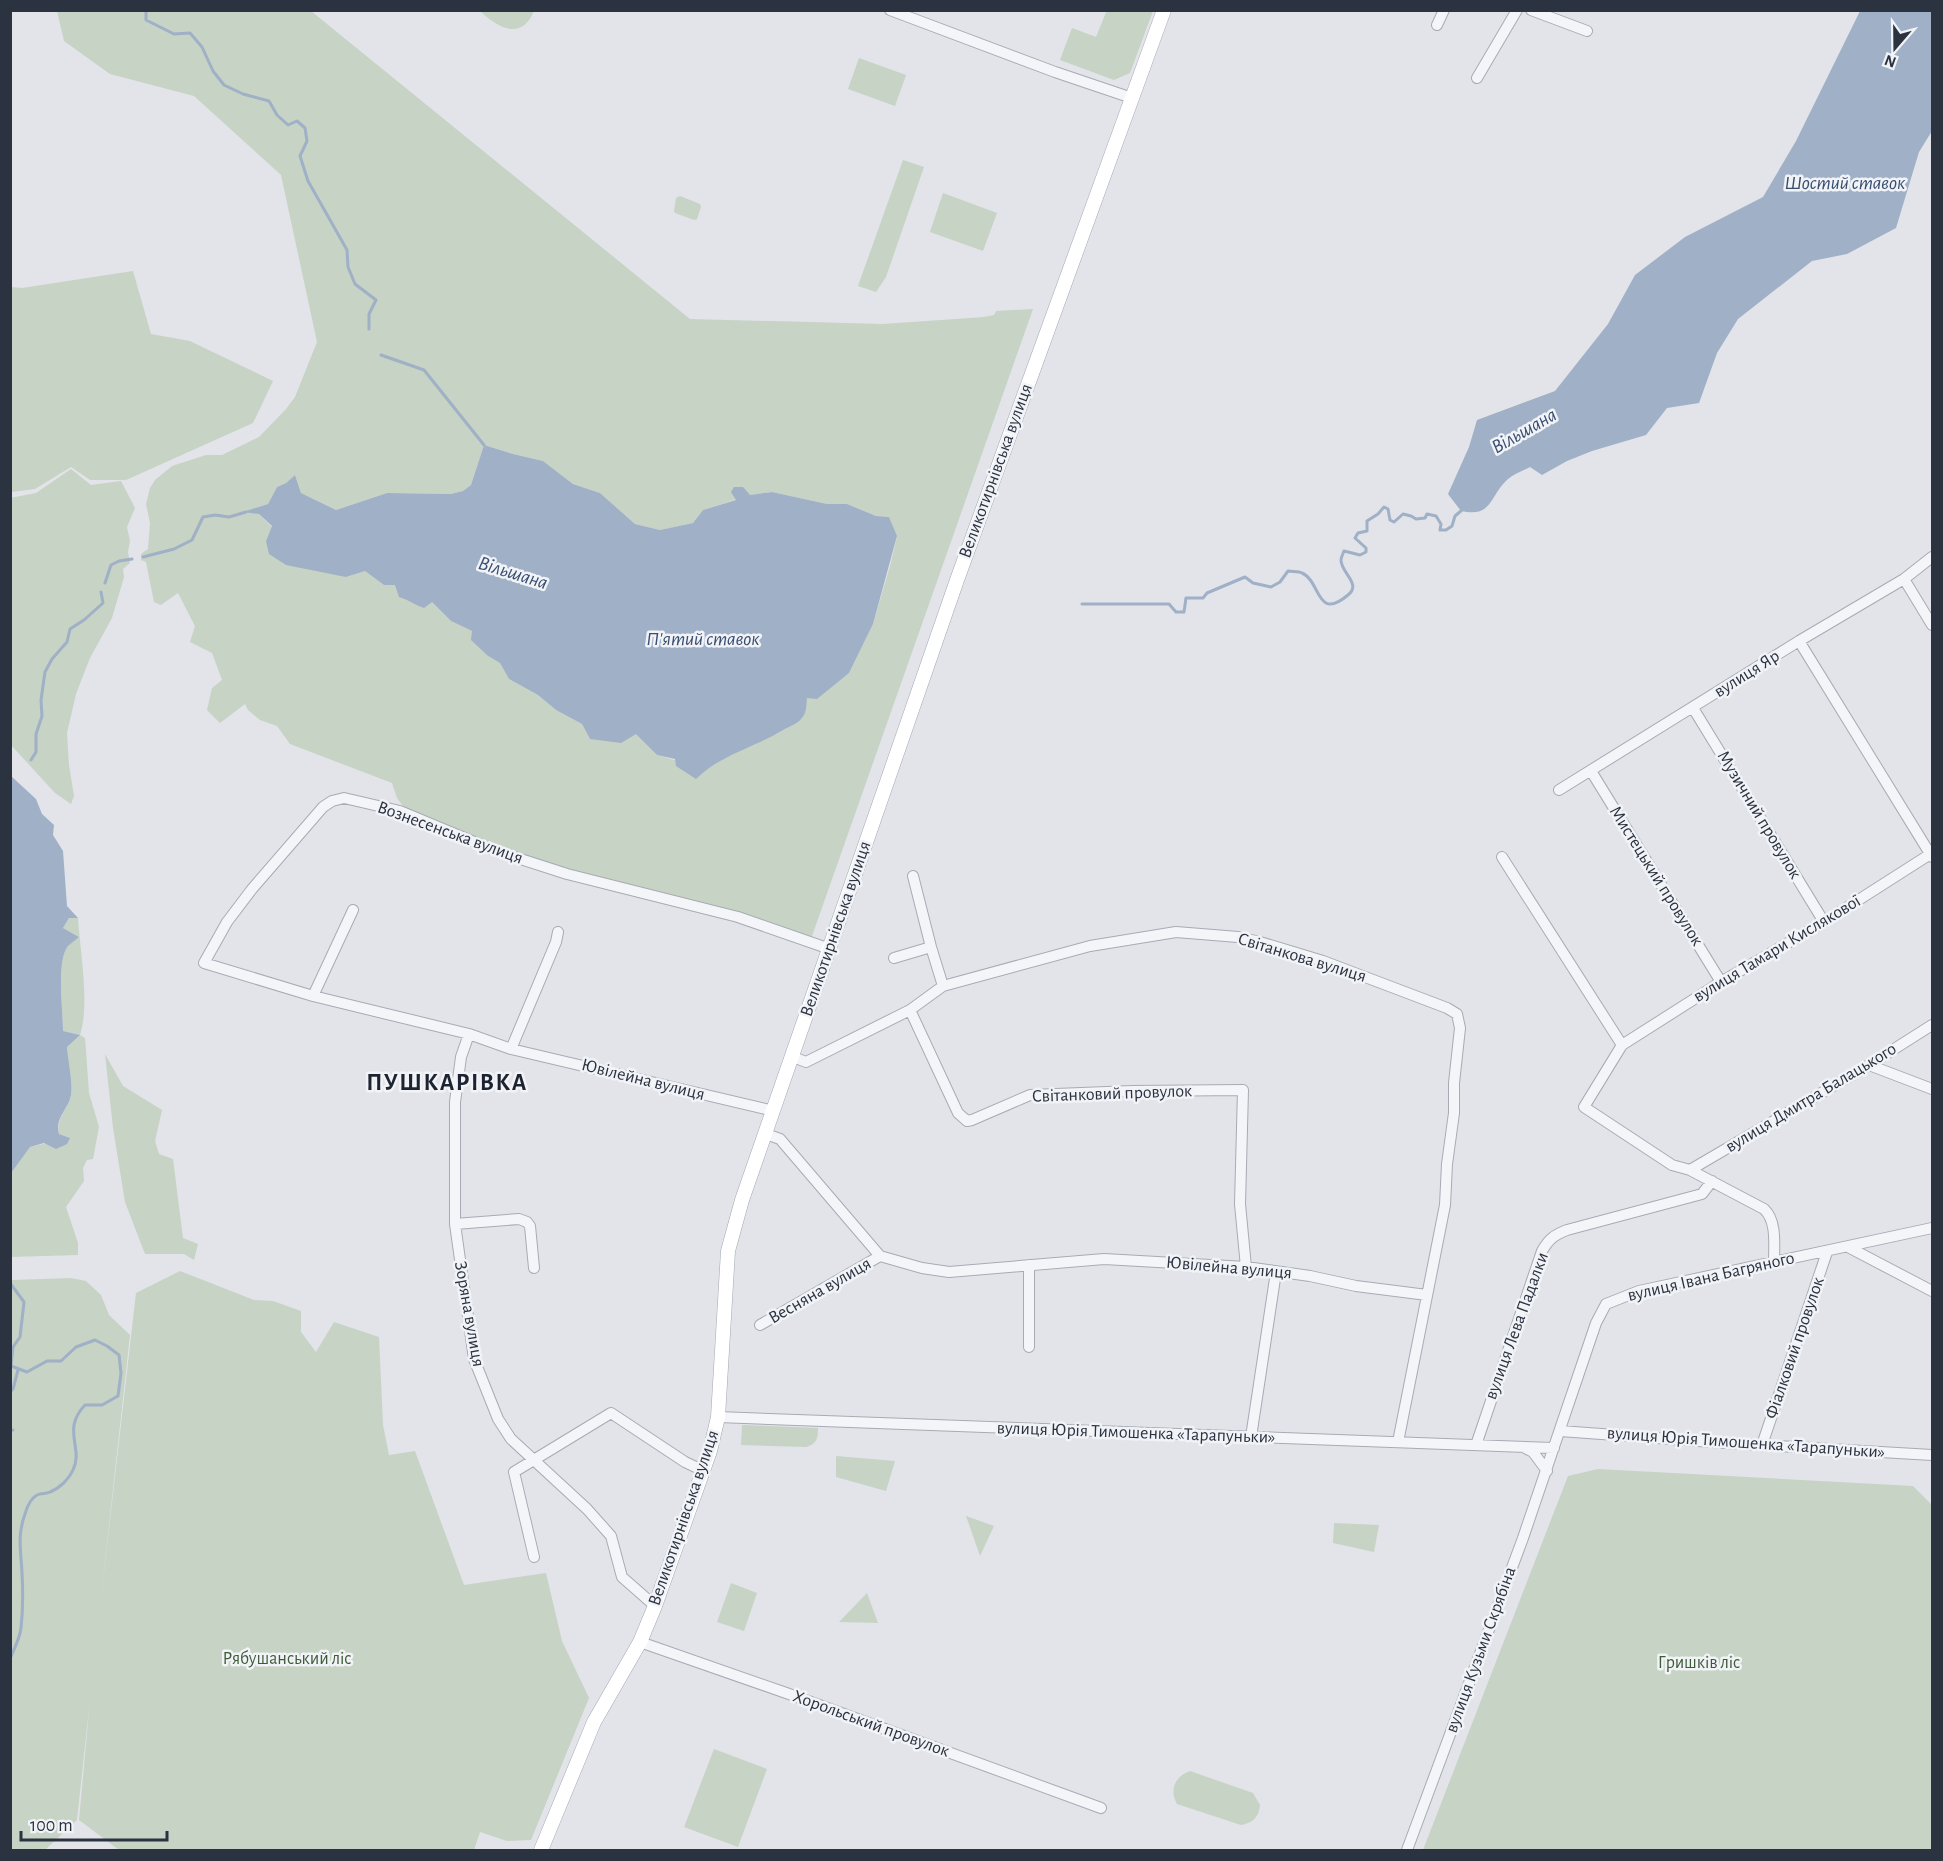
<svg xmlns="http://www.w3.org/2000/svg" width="1943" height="1861" font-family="'Alegreya Sans',sans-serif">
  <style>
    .green { fill: #c7d3c4; fill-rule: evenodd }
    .water { fill: #9fb0c7 }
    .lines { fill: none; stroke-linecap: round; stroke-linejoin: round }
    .stream { stroke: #9fb0c7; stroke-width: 3 }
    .minor-casing { stroke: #a7abb3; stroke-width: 12 }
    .major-casing { stroke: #a2a8b4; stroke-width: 15 }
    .minor { stroke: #f4f5f8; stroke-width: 10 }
    .major { stroke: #fff; stroke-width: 14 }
    .labels { text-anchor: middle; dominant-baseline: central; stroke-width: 5; stroke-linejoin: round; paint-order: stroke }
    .street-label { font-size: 18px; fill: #2b3240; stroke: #f1f3f7 }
    .park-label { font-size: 18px; fill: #3e5b39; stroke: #f1f3f7 }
    .water-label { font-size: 20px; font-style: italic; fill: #384e71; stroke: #f1f3f7 }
    .district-label { font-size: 24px; font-weight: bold; letter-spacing: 1.5px; fill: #1d2331; stroke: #f1f3f7 }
  </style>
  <rect width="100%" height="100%" fill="#e2e4e9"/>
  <path class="green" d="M1107 10 1153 11 1130 73 1114 80 1060 60 1072 28 1096 37Z
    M57 11H311L690 319 883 324 984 317 994 315 996 311 1033 309 812 936 808 937 557 869 409 814 397 798 392 783 290 744 277 726 260 720 248 710 245 704 220 723 207 710 212 688 222 680 212 653 190 642 195 626 178 593 161 605 154 602 146 562 141 560V554L148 549 150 523 146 504 150 488 155 480 172 466 206 455H222L259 437 286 409 295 397 317 342 281 175 194 96 110 74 64 41ZM484 445 513 454 543 461 573 484 600 493 635 524 660 530 693 523 703 510 750 495 772 492 827 504H847L876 516 889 517 897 537 890 566 873 624 849 673 834 684 806 698 788 727 777 734 739 750 706 769 657 755 636 733 590 739 582 724 556 710 538 695 509 679 500 663 488 656 472 631 451 621 432 602 395 585H384L365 571 346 577 266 541 272 527 259 514 245 512 268 504 277 487 286 483 295 475 301 493 336 510 387 493 451 494 463 491 471 485Z
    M480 11H534C521 42 497 27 480 11Z
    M859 58 906 75 895 106 848 89Z
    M903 160 924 167 886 277 876 292 858 286Z
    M943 193 997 213 983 251 930 232Z
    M680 196 700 204 701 207 697 219 694 220 675 213 674 211 676 198Z
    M133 271 151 334 190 341 273 381 253 423 126 480H90L71 467 35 489 11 492V287L22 288Z
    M71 469 91 485 121 481 135 508 127 527 130 541 128 552 130 563 123 569 124 577 112 618 90 658 76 694 67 733 69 765 74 796 71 804 55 793 11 745 10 498 36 493Z
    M69 918H78C80 951 90 1004 80 1035L85 1038 89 1093 99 1127 93 1159 87 1160 83 1168 84 1181 66 1207 78 1243V1255L11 1257 10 1173 30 1147 70 1138 59 1134C55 1118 69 1109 71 1095 73 1082 68 1061 67 1047L80 1035 63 1031C63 1011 56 962 68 946 70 943 76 940 79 937L63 928Z
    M105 1054 123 1086 162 1110 155 1141 159 1154 173 1159 183 1238 198 1244 194 1260 184 1254H145L125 1202 113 1128Z
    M180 1271 254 1300 273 1301 301 1311V1332L316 1352 334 1322 379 1337 383 1425 389 1455 415 1451 464 1585 546 1573 562 1641 589 1698 531 1840 507 1841 480 1832 474 1850H119L79 1820 90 1700 77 1820 45 1850H11V1280L71 1278 86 1281 101 1295 109 1315 130 1335 100 1607 136 1293Z
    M742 1425 818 1428C818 1438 817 1444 806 1447L741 1445Z
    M836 1456 895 1461 886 1491 836 1477Z
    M1598 1469 1913 1486 1932 1505V1850H1423L1568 1476Z
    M966 1516 994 1526 980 1556Z
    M1334 1523 1379 1525 1374 1552 1333 1543Z
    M731 1583 757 1593 744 1631 717 1622Z
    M867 1593 878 1623 839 1622Z
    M714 1749 767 1769 738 1847 684 1827Z
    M1190 1771 1253 1793 1260 1805C1259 1817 1253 1823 1241 1825L1177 1804C1169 1790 1175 1776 1190 1771Z"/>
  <path class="water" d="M1860 11H1932V131L1919 152 1896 228 1847 254 1812 261 1738 319 1717 353 1699 403 1667 408 1646 435 1592 451 1567 461 1542 475 1530 467C1523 471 1514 474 1508 479 1489 496 1493 518 1461 511L1448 494 1469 447 1477 420 1555 391 1608 324 1635 275 1685 237 1763 197 1796 141Z
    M484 445 513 454 543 461 573 484 600 493 635 524 660 530 693 523 703 510 736 500 731 492 734 487H743L750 495 772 492 827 504H847L876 516 889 517 897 536 873 624 849 673 817 699 807 698C806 706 807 713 801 719 797 724 790 726 785 729 756 747 721 754 696 779L676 766 675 759 657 755 636 734 621 743 590 739 582 724 556 710 538 695 509 679 500 663 488 656 471 640 472 631 451 621 432 602 424 608C415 605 409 600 399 597L395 585H384L365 571 346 577 286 565 269 554 266 541 272 526 259 514 243 512 268 504 277 487 286 483 295 475 301 493 336 510 387 493 451 494 463 491 471 485Z
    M11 776 36 799 42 814 54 825 53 835 63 851 67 906 78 918H69L63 928 79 937C76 940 71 943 68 946 56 961 63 1011 63 1031L80 1035 67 1047C68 1061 73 1082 71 1095 69 1109 54 1118 59 1134L70 1138 67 1144 56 1149 44 1143 30 1147 11 1173Z"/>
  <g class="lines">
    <path class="stream" d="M146 10V20L174 34 190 33 202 47 213 71 224 85 243 94 269 101 277 115 288 125 297 121 305 128 307 141 300 156 308 181 347 250 348 267 355 284 376 300 369 314V329
      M381 355 424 370 484 445
      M143 557 174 549 192 540 203 517 215 515 229 517 246 512
      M105 583 111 565 119 561 132 559
      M1082 604H1169L1176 612H1184L1186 598H1203L1207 593 1245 577 1253 583 1271 587 1280 582 1288 571C1292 572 1298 571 1302 573 1321 581 1316 622 1348 595 1362 584 1341 573 1341 560 1341 557 1343 554 1344 551L1360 555 1366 552V548L1355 538 1358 533 1367 531V521L1378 514 1384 507 1388 509 1390 520 1394 522 1403 514 1411 516 1416 519 1425 518 1427 514 1436 516 1441 524 1440 530H1446L1452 526 1455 516 1462 510
      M31 760 36 752V734L42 716 41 700 45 672 52 659 67 642 70 629 84 620 103 603 101 592
      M10 1283 24 1302 20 1337 13 1347 11 1366 27 1372 47 1361H61L76 1347 95 1340 107 1346 119 1355 121 1373 118 1396 102 1405H85C61 1430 84 1448 73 1470 69 1479 60 1488 50 1492 46 1494 41 1493 37 1495 30 1499 27 1507 25 1514 17 1536 21 1551 22 1573 23 1591 23 1610 21 1628 20 1638 14 1649 10 1659
      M10 1392 13 1389 18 1370
      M10 1430H13"/>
    <defs>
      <path id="minor" d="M890 10 1055 72 1132 98
        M1531 10 1587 31
        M1437 25 1444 10
        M1477 78 1517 10
        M1904 579 1932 625
        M1799 641 1932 857
        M1693 708 1824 922
        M1591 771 1721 982
        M1559 790 1799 641 1904 579 1932 557
        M1502 857 1622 1045
        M913 876 931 947 943 986
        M353 910 313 996 204 963 227 922 252 889 323 807 332 801 344 798 400 811 496 851 567 874 738 917 830 949
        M894 958 931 947
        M313 996 469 1034 511 1049 774 1111
        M910 1010 958 1113 967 1121 972 1120 1030 1095 1133 1091 1243 1090 1240 1204 1246 1267
        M469 1034 461 1057 455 1102V1224L474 1359 498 1419 511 1439 587 1509 611 1536 622 1577 655 1606
        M511 1049 556 942 558 932
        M793 1057 806 1062 910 1010 943 986 1090 946 1176 932 1238 937 1260 942 1323 961 1447 1008 1457 1014 1460 1028 1454 1083V1113L1447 1164 1445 1205 1398 1442
        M1869 1065 1932 1089
        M766 1134 780 1139 880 1256 922 1268 949 1272 1104 1259 1246 1267 1310 1276 1356 1286 1427 1295
        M1690 1170 1869 1065 1932 1025
        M455 1224 519 1219 527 1222 530 1226 534 1268
        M1848 1247 1932 1291
        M1774 1262C1774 1244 1777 1221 1764 1209L1690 1170 1672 1165 1584 1107 1622 1045 1721 982 1824 922 1932 853
        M760 1325 880 1256
        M1029 1347V1265
        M718 1417 1554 1448
        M1560 1431 1726 1443 1932 1455
        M1251 1437 1276 1272
        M1476 1445 1542 1251C1549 1239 1554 1235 1567 1230L1702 1194 1712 1181
        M1762 1445 1827 1252
        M1523 1447 1533 1452 1547 1471
        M534 1557 514 1472 611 1413 685 1462 704 1471
        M640 1642 789 1694 1101 1808
        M1407 1850 1523 1538 1596 1323 1606 1304 1639 1291 1932 1228"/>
      <path id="major" d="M541 1850 594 1722 640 1642 655 1606 710 1451 718 1417 728 1251 742 1200 957 580 1164 10"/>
    </defs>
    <use href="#minor" class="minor-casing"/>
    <use href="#major" class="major-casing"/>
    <use href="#minor" class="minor"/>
    <use href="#major" class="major"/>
  </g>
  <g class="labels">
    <g class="street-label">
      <text transform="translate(996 471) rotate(-70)">Великотирнівська вулиця</text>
      <text transform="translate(1747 674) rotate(-32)">вулиця Яр</text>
      <text transform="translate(1759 815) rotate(59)">Музичний провулок</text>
      <text transform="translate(450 833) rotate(20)">Вознесенська вулиця</text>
      <text transform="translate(1656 876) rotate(58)">Мистецький провулок</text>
      <text transform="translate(836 929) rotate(-71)">Великотирнівська вулиця</text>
      <text transform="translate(1777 949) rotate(-31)">вулиця Тамари Кислякової</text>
      <text transform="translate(1302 958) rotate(17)">Світанкова вулиця</text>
      <text transform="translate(643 1080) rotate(14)">Ювілейна вулиця</text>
      <text transform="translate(1112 1094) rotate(-2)">Світанковий провулок</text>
      <text transform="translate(1811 1098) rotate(-31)">вулиця Дмитра Балацького</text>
      <text transform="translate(1229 1268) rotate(5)">Ювілейна вулиця</text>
      <text transform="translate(1711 1277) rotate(-13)">вулиця Івана Багряного</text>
      <text transform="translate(820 1291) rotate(-30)">Весняна вулиця</text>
      <text transform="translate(469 1314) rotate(80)">Зоряна вулиця</text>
      <text transform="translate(1517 1326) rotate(-70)">вулиця Лева Падалки</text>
      <text transform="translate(1795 1348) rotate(-71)">Фіалковий провулок</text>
      <text transform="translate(1136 1433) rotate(2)">вулиця Юрія Тимошенка «Тарапуньки»</text>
      <text transform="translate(1746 1443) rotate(4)">вулиця Юрія Тимошенка «Тарапуньки»</text>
      <text transform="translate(684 1518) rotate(-71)">Великотирнівська вулиця</text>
      <text transform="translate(1481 1650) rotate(-70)">вулиця Кузьми Скрябіна</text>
      <text transform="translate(871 1724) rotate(20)">Хорольський провулок</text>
    </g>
    <g class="park-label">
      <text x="287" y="1659">Рябушанський ліс</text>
      <text x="1699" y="1663">Гришків ліс</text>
    </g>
    <g class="water-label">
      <text x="1845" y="183">Шостий ставок</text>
      <text transform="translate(1524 431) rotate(-30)">Вільшана</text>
      <text transform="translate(513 573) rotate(17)">Вільшана</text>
      <text x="703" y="639">П'ятий ставок</text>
    </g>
    <g class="district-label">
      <text x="447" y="1083">ПУШКАРІВКА</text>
    </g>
  </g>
  <rect width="1943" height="1861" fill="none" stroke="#2b3240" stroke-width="24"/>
  <g transform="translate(1895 48) rotate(200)" stroke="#f1f3f7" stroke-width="4.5" paint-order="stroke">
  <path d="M0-4.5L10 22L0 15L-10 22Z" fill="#2b3240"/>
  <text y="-9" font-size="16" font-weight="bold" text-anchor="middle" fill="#2b3240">N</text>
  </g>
  <path d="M21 1831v9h146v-9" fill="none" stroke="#2b3240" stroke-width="3"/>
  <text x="30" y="1831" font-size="18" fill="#2b3240" stroke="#f1f3f7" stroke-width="4.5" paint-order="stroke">100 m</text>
</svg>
